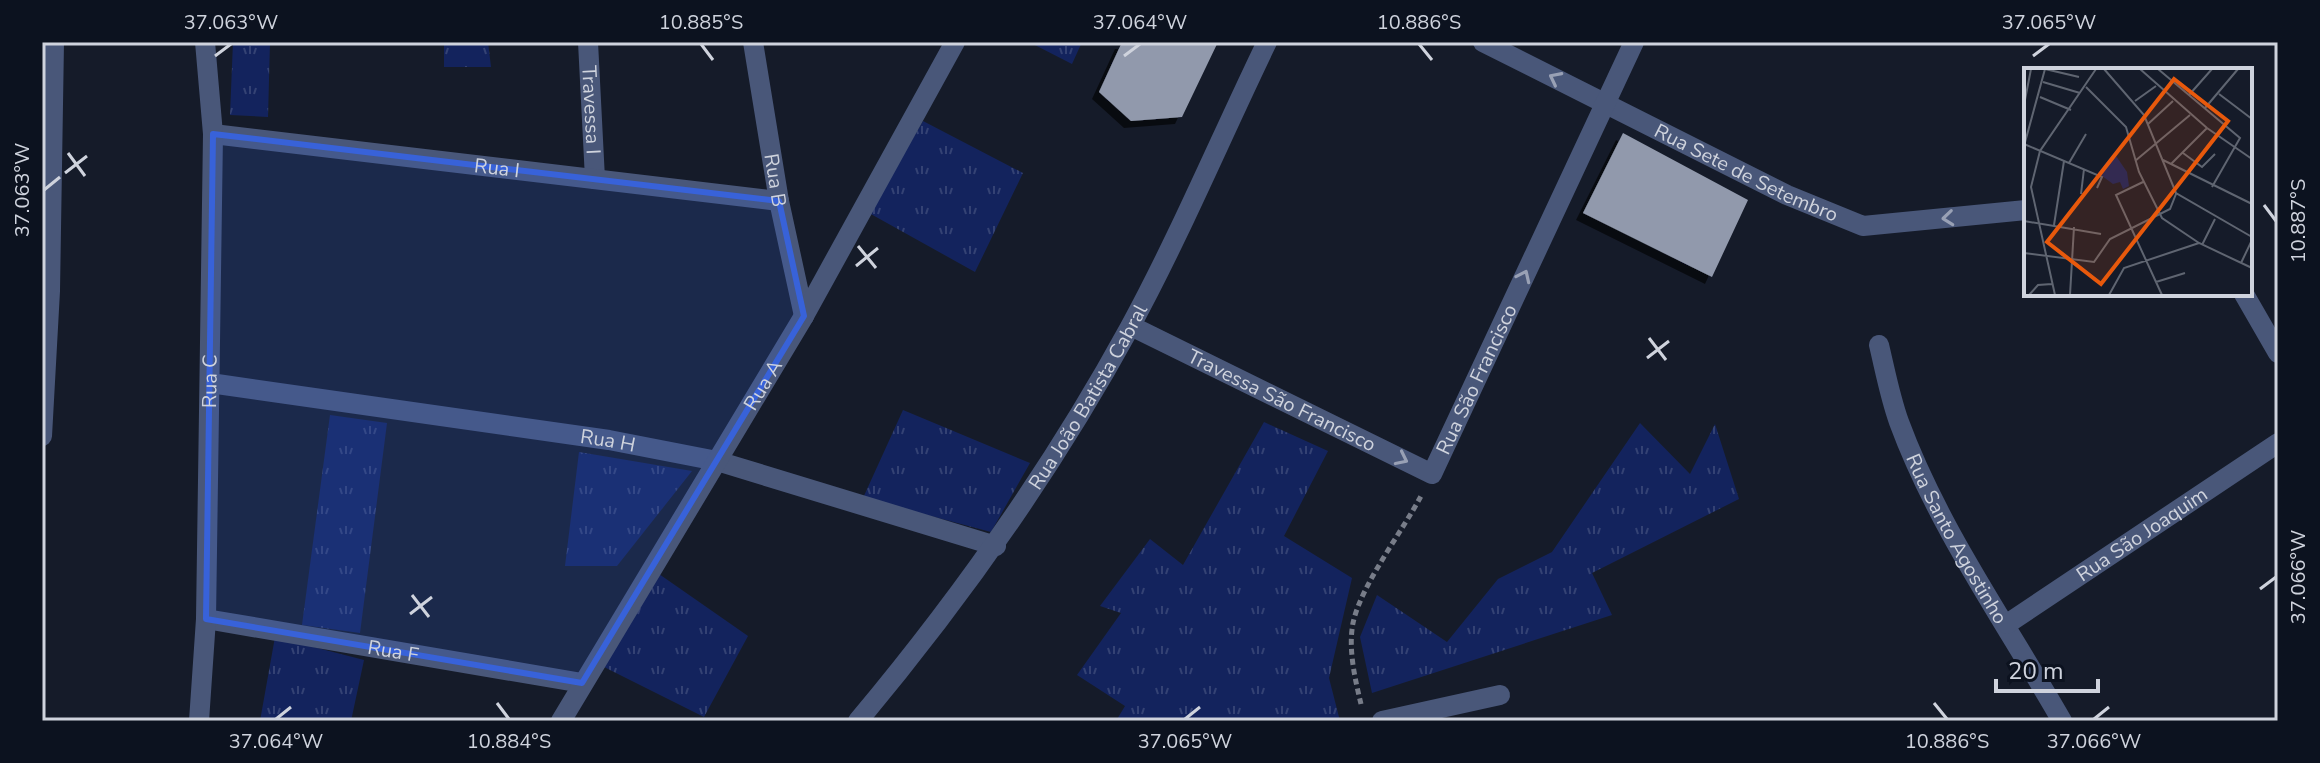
<svg xmlns="http://www.w3.org/2000/svg" width="2320" height="763" font-family="'Nunito Sans',sans-serif">
  <style>
    .grass { fill: url(#grass-tufts) }
    .building { fill: #9199ac; filter: url(#shadow) }
    .lines { fill: none; stroke-linecap: round; stroke-linejoin: round }
    .path { stroke: #787d89; stroke-width: 5; stroke-dasharray: 6 4; stroke-linecap: butt }
    .street { stroke: #495779; stroke-width: 20 }
    .oneway { stroke: #99a1b5 }
    .marked { fill: #3862d9; fill-opacity: 0.2; stroke: #3862d9; stroke-width: 6; stroke-linejoin: round }
    .ticks { fill: none; stroke: #cfd3dd; stroke-width: 3 }
    .labels { text-anchor: middle; dominant-baseline: central; stroke-width: 8; stroke-linejoin: round; paint-order: stroke }
    .street-label { font-size: 20px; fill: #cfd3dd; stroke: #0c121f }
    .inset-road { fill: none; stroke: #5f6571; stroke-width: 2 }
    .view { fill: #e8590c; fill-opacity: 0.15; stroke: #e8590c; stroke-width: 4 }
    .inset-edge { fill: none; stroke: #cfd3dd; stroke-width: 4 }
    .neatline { fill: none; stroke: #cfd3dd; stroke-width: 3 }
    .ticks-label { font-size: 20px; text-anchor: middle; fill: #cfd3dd }
  </style>
  <defs>
    <pattern id="grass-tufts" width="24" height="20" patternUnits="userSpaceOnUse" patternTransform="scale(2)"><rect width="24" height="20" fill="#13235d"/><path d="M3 7l-1-3M5 7V3M7 7l1-3M15 17l-1-3M17 17v-4M19 17l1-3" fill="none" stroke="#344274"/></pattern>
    <filter id="shadow"><feDropShadow dx="-7" dy="7" stdDeviation="0" flood-color="#0009"/></filter>
  </defs>
  <rect width="100%" height="100%" fill="#151b29"/>
  <path class="grass" d="M233 42H270L268 117 230 115Z
    M444 42H488L491 67H444Z
    M1029 42H1082L1072 64Z
    M923 121 1023 173 975 272 869 213Z
    M903 410 1030 463 991 532 863 498Z
    M330 415 387 423 360 633 302 625Z
    M1264 422 1328 451 1284 536 1352 578 1329 678 1340 721H1116L1125 706 1077 675 1121 613 1100 606 1150 539 1183 565Z
    M1640 423 1690 474 1715 424 1739 499 1592 573 1612 615 1372 693 1360 637 1377 595 1447 642 1498 579 1552 552Z
    M579 452 692 471 617 566H565Z
    M659 574 748 636 704 717 604 667Z
    M275 637 364 660 351 721H260Z"/>
  <path class="building" d="M1122 42H1218L1182 117 1131 121 1099 92Z
    M1623 133 1748 200 1712 277 1583 213Z"/>
  <g class="lines">
    <path class="path" d="M1361 704C1355 679 1348 649 1353 623 1361 585 1402 532 1421 496"/>
    <g class="street">
      <path id="s1" d="M588 42 595 179"/>
      <path id="s2" d="M753 42 779 201 804 316"/>
      <path id="s3" d="M1483 42 1787 195 1863 226 2026 210"/>
      <path id="s4" d="M213 134 779 201"/>
      <path d="M2244 294 2278 353"/>
      <path id="s5" d="M1131 326 1432 474 1634 42"/>
      <path id="s6" d="M1879 345C1885 370 1890 397 1899 422 1938 528 2006 623 2062 721"/>
      <path id="s7" d="M210 383 609 440 717 461 996 546"/>
      <path d="M42 436 50 291 54 42"/>
      <path id="s8" d="M206 619 582 683"/>
      <path id="s9" d="M2007 624 2278 443"/>
      <path id="s10" d="M199 721 206 619 213 134 205 42"/>
      <path id="s11" d="M561 721 804 316 955 42"/>
      <path id="s12" d="M858 721C961 598 1053 468 1130 327 1180 235 1221 137 1267 42"/>
      <path d="M1382 721 1500 695"/>
    </g>
  </g>
  <defs><path id="oneway-chevron" d="M-2-3.5L2.5 0L-2 3.5" fill="none" stroke-width="1.6" stroke-linecap="round" stroke-linejoin="round" transform="scale(2)"/></defs>
  <g class="oneway">
    <use href="#oneway-chevron" transform="translate(1555 78) rotate(-153)"/>
    <use href="#oneway-chevron" transform="translate(1948 218) rotate(174)"/>
    <use href="#oneway-chevron" transform="translate(1524 276) rotate(-65)"/>
    <use href="#oneway-chevron" transform="translate(1402 459) rotate(26)"/>
  </g>
  <path class="marked" d="M213 134 779 201 804 316 582 683 206 619Z"/>
  <path class="ticks" d="M701 44 713 60M1419 44 1432 60M215 56 231 44M1124 56 1140 44M2033 56 2049 44M68 153 85 176M65 173 87 156M44 190 60 177M2264 205 2276 221M858 246 876 268M856 266 878 248M1649 338 1666 360M1647 358 1669 341M2260 589 2276 577M412 595 429 617M410 614 432 597M497 703 509 719M1934 703 1947 719M276 719 291 707M1185 719 1200 707M2094 719 2109 707"/>
  <g class="labels">
    <g class="street-label">
      <text stroke="none"><textPath href="#s1" startOffset="68">Travessa I</textPath></text>
      <text stroke="none"><textPath href="#s4" startOffset="286">Rua I</textPath></text>
      <text stroke="none"><textPath href="#s3" startOffset="294">Rua Sete de Setembro</textPath></text>
      <text stroke="none"><textPath href="#s2" startOffset="140">Rua B</textPath></text>
      <text stroke="none"><textPath href="#s5" startOffset="440">Rua São Francisco</textPath></text>
      <text stroke="none"><textPath href="#s10" startOffset="340">Rua C</textPath></text>
      <text stroke="none"><textPath href="#s11" startOffset="392">Rua A</textPath></text>
      <text stroke="none"><textPath href="#s12" startOffset="398">Rua João Batista Cabral</textPath></text>
      <text stroke="none"><textPath href="#s5" startOffset="168">Travessa São Francisco</textPath></text>
      <text stroke="none"><textPath href="#s7" startOffset="402">Rua H</textPath></text>
      <text stroke="none"><textPath href="#s9" startOffset="162">Rua São Joaquim</textPath></text>
      <text stroke="none"><textPath href="#s6" startOffset="210">Rua Santo Agostinho</textPath></text>
      <text stroke="none"><textPath href="#s8" startOffset="190">Rua F</textPath></text>
    </g>
  </g>
  <g transform="translate(2024 68)">
    <rect width="228" height="228" fill="#151b29"/>
    <path d="M90 85 103 104 105 118 99 121 96 114 89 116 74 105Z" fill="#13235d"/>
    <path class="inset-road" d="M80 1 120 47 152 125 228 169M116 1 183 60 228 91M134 1 216 70 188 119M19 14 56 25M62 19 102 59 115 104 138 150 175 175 228 200M195 26 228 51M165 27 188 1M16 29 47 42M111 33 132 18M0 37 7 1M181 40 214 1M124 56 149 33M0 76 78 109 73 120M0 78 21 1 55 9M159 85 178 99 191 86M139 92 228 136M111 93 166 47M45 95 62 66M147 96 183 60M119 114 92 127 138 227M57 126 60 101M0 153 77 166M30 157 40 93M178 177 191 151M0 185 70 194 86 171 146 141 152 126M217 195 228 172M132 214 161 205M5 227 14 217 28 216M31 227 7 119 16 83 72 1M46 227 50 159M85 227 100 200 175 175"/>
    <path class="view" d="M150 11 204 53 77 216 23 174Z"/>
    <rect width="228" height="228" class="inset-edge"/>
  </g>
  <rect width="2320" height="763" fill="none" stroke="#0c121f" stroke-width="88"/>
  <path d="M1996 679v12h102v-12" fill="none" stroke="#cfd3dd" stroke-width="4"/>
  <text x="2008" y="679" font-size="24" fill="#cfd3dd" stroke="#0c121f" stroke-width="6" paint-order="stroke">20 m</text>
  <rect x="44" y="44" width="2232" height="675" class="neatline"/>
  <g class="ticks-label">
    <text x="231" y="29">37.063°W</text>
    <text x="701" y="29">10.885°S</text>
    <text x="1140" y="29">37.064°W</text>
    <text x="1419" y="29">10.886°S</text>
    <text x="2049" y="29">37.065°W</text>
    <text transform="translate(22 190) rotate(-90)" y="7">37.063°W</text>
    <text transform="translate(2298 221) rotate(-90)" y="7">10.887°S</text>
    <text transform="translate(2298 577) rotate(-90)" y="7">37.066°W</text>
    <text x="276" y="748">37.064°W</text>
    <text x="509" y="748">10.884°S</text>
    <text x="1185" y="748">37.065°W</text>
    <text x="1947" y="748">10.886°S</text>
    <text x="2094" y="748">37.066°W</text>
  </g>
</svg>
